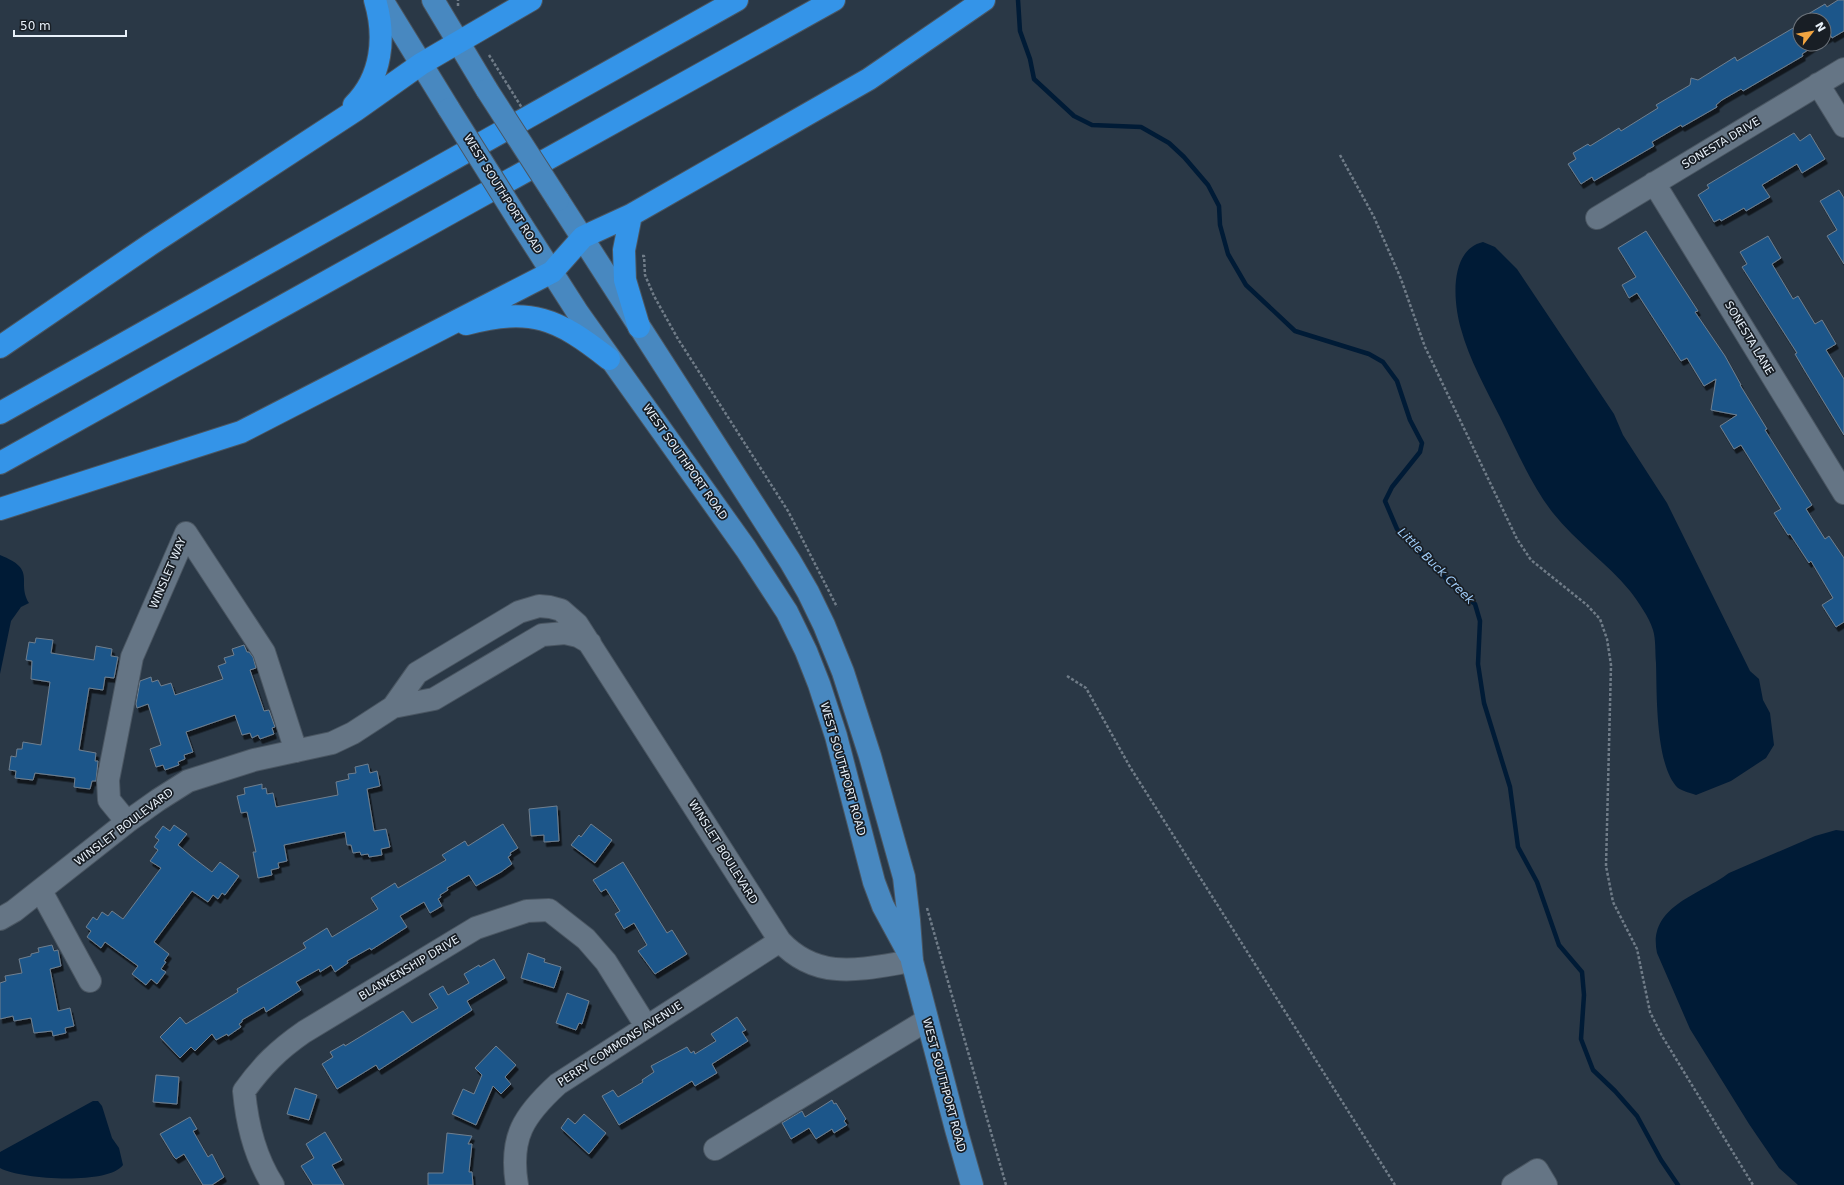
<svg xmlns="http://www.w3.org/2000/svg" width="1844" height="1185" font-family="'DejaVu Sans',sans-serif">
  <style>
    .water { fill: #001b36 }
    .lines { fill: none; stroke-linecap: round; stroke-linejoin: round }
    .stream { stroke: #001b36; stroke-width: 4.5 }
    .building { fill: #1d578a; stroke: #6f7f8f; filter: url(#shadow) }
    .minor-casing { stroke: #4a5662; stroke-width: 24 }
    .major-casing { stroke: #4a5662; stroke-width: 24 }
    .highway-casing { stroke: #4a5662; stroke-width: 24 }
    .path { stroke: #707c88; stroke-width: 2.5; stroke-dasharray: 3 2; stroke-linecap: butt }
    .minor { stroke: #657585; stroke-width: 22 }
    .major { stroke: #4888c0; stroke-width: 22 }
    .highway { stroke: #3494e8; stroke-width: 22 }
    .major-bridge-casing { stroke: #4a5662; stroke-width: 24; stroke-linecap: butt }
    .path-bridge { stroke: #707c88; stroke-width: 2.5; stroke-dasharray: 3 2; stroke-linecap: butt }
    .major-bridge { stroke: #4888c0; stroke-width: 22 }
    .labels { text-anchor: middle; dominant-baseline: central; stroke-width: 3.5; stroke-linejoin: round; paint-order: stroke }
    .street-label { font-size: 11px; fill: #e8f1fa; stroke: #181e25 }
    .water-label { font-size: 12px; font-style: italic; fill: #a1cefb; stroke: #181e25 }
  </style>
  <defs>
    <filter id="shadow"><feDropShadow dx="2.5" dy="4.5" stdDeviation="0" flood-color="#0009"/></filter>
  </defs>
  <rect width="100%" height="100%" fill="#2a3846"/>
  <path class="water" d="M1483 242 1495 247 1517 269 1614 414 1623 435 1667 503 1750 671 1759 679 1763 700 1770 713 1774 745 1766 758 1731 781 1696 795C1691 793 1682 791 1678 788 1655 766 1657 693 1656 663 1655 652 1656 640 1653 630 1649 617 1639 603 1630 591 1607 563 1576 542 1553 513 1531 485 1516 449 1500 417 1486 389 1469 359 1461 329 1453 302 1449 250 1483 242Z
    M0 555C38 570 16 581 29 603L21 607 11 621 0 674Z
    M1836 830 1844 831V1185H1798L1779 1168 1749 1124 1690 1029 1657 953C1647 906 1700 895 1729 873L1815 836Z
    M93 1101H98L102 1106 112 1138 119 1148 123 1165C109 1185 22 1180 0 1168V1152Z"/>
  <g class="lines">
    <path class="stream" d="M1018 0 1020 31 1030 59 1034 79 1074 116 1092 125 1141 127 1169 143 1184 157 1208 185 1219 206 1220 225 1228 254 1246 285 1295 331 1369 354 1383 362 1397 381 1410 420 1422 443 1420 452 1392 487 1385 501 1397 529 1458 591 1475 604 1480 621 1478 664 1484 703 1510 787 1518 847 1537 882 1559 945 1582 972 1584 995 1581 1039 1593 1070 1615 1091 1637 1116 1661 1160 1678 1185"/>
  </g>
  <path class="building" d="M1838 0H1844V31L1832 38 1831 36 1824 40V20H1798L1825 4 1827 7Z
    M1800 24V44H1817L1802 54 1803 56 1743 91 1741 89 1722 100 1716 105 1717 107 1682 127 1681 125 1652 142 1654 146 1594 181 1592 177 1581 184 1568 164 1576 159 1573 153 1588 144 1590 146 1619 128 1621 131 1658 108 1656 105 1690 85 1691 78 1698 80 1735 57 1737 61Z
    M1794 133 1800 141 1810 134 1825 159 1802 173 1797 164 1762 185 1770 197 1746 211 1744 208 1721 221 1720 219 1714 222 1698 195 1709 188 1707 185Z
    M1839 190 1844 198V264L1827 236 1837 230 1820 201Z
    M1646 231 1698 311 1695 312 1725 356 1741 385H1740L1767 429 1765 430 1812 505 1806 509 1825 539 1829 536 1844 558V622L1836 627 1822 605 1833 598 1811 561 1809 563 1790 534 1788 535 1774 513 1781 509 1741 445 1734 449 1720 426 1737 415 1711 410 1716 379 1704 386 1687 358 1681 361 1637 293 1629 298 1622 285 1636 277 1618 248Z
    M1768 236 1781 258 1772 264 1793 299 1798 296 1815 324 1822 320 1836 344 1826 350 1844 379V435L1805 371 1795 354 1797 353 1742 267 1747 264 1740 252Z
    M36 638 53 640 51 653 94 660 96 646 112 649 111 656 118 657 114 678 105 677 103 690 89 688 79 750 96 753 95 761H98L96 781H92L90 789 74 787 75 778 35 773 33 780 15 778 16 771 9 770 11 756 16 757 17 749H22L23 742 41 745 50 682 31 679 32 661 26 660 29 642 35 643Z
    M244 645 247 652H249L253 657 256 668 250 670 264 711 269 710 275 727 272 728 274 734 260 739 258 735 252 738 250 733 242 735 235 715 186 732 193 752 184 755 185 759 178 762 179 765 165 770 163 765 156 767 150 749 161 745 148 704 137 708 136 704 140 681 151 677 152 682 158 680 161 686 171 683 175 695 223 679 218 666 226 663 224 658 234 655 232 649Z
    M368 764 370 773 377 771 380 786 367 789 374 831 386 829 390 847 381 849 382 855 369 857 368 854 361 855 360 852 353 853 351 845H347L345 832 284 845 287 861 278 863 279 868 271 870 272 875 258 878 253 852H256L247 812 241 813 237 796 245 794 244 788 262 784V789L266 788 267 794 273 793 276 807 338 795 336 782 349 779 348 774 356 773 355 767Z
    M557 806 559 841 544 842V835L531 836 529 809Z
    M503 824 518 848 510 853 511 855 508 857 512 864 501 872 476 886 469 875 447 888 448 890 440 895 441 897 438 899 442 906 430 913 424 902 400 916 407 927 371 950 370 948 347 961 348 963 335 972 331 965 320 972 319 969 296 982 301 990 266 1012 264 1007 242 1020V1022L239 1024 241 1027 228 1036 227 1034 216 1040 212 1034 195 1051 191 1047 180 1058 160 1037 180 1017 186 1024 238 992 237 989 306 948 303 943 327 928 332 937 378 909 371 898 395 883 398 888 446 860 442 855 465 841 468 846Z
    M591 824 612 840 595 863 571 845 579 835 581 837Z
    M174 825 187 834 178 845 191 856 212 872 220 862 239 876 225 895 222 893 218 899 213 895 208 902 192 891 154 942 169 954 164 961 166 962 161 969 166 972 157 984 151 979 146 985 132 974 138 966 105 942 101 948 87 937 91 931 86 927 93 917 97 920 102 912 108 916 112 911 123 919 161 868 150 861 158 850 154 847 159 840 155 837 163 826 170 831Z
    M623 862 667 933 672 930 687 954 655 974 638 951 647 945 634 923 624 929 615 914 620 911 606 889 601 892 593 880Z
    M52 945 54 951 58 950 61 966 50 969 58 1011 70 1008 74 1026 65 1028 66 1033 53 1036 52 1031 34 1033 31 1018 14 1021 13 1016 0 1019V983L6 981 5 976 22 973 19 959 31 956V954L39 952 38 948Z
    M528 953 545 959 544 962 561 967 554 988 521 978Z
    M494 959 505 978 467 1001 472 1010 379 1070 376 1065 337 1089 322 1064 333 1057 330 1052 344 1044 345 1046 403 1011 412 1023 438 1008 429 994 443 986 448 995 469 983 464 974 479 965 480 967Z
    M567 993 589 1001 582 1024 579 1023 576 1030 556 1023Z
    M737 1017 746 1030 742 1032 748 1041 712 1064 717 1073 695 1086 692 1081 619 1125 602 1096 613 1090 618 1097 643 1082 642 1080 654 1072 651 1066 687 1047 691 1053 694 1051 695 1054 716 1041 711 1034Z
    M496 1046 516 1065 505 1077 511 1084 501 1094 493 1086 476 1125 452 1114 463 1089 474 1094 482 1075 475 1068Z
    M156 1075 179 1077 177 1104 153 1102Z
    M295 1088 317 1095 309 1120 287 1114Z
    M832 1100 834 1104 836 1103 846 1119 844 1121 847 1125 834 1133 832 1129 816 1139 809 1128 791 1139 782 1123 802 1111 805 1117Z
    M584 1114 606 1133 589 1154 561 1128 568 1118 575 1124Z
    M190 1117 197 1129 193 1131 208 1157 212 1154 224 1177 212 1185H203L184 1154 176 1159 174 1157 160 1134Z
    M325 1132 342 1160 332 1165 344 1185H313L301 1166 314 1158 306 1144Z
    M447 1133 472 1136 468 1144H472L469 1172H472L473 1185H428V1173H443Z"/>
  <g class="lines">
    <defs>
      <path id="minor" d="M1818 84 1844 126
        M1654 183 1844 493
        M1597 218 1844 69
        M393 707 434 699 542 635 565 633 578 636 590 643
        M127 822 109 800 108 780 129 673 132 657 186 533 264 652 296 751
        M41 891 90 981
        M0 919 14 911 127 822 158 800 188 781 254 760 332 743 353 733 393 707 417 673 519 612 539 606 550 607 561 610 577 624 780 941C818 982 862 969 912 961
        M715 1149 927 1020
        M273 1185C255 1157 247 1124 244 1091 262 1066 278 1050 304 1032L476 928 527 911 549 910 586 939 606 962 646 1026
        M517 1185C509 1137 524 1115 558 1084L780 941
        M1513 1185 1537 1170 1546 1185"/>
      <path id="major" d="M382 0 449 109
        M433 0 487 90
        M558 200 790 561 808 592 824 625 843 672 870 756 904 877 909 920 912 961 956 1129 972 1185
        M521 224 578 313 746 549 787 612 806 651 819 684 836 736 874 882 883 906 909 954"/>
      <path id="highway" d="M354 105C382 77 386 37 375 0
        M631 215 624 250 625 280 639 327
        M466 324C532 307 557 318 609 359
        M0 347 151 244 356 110 421 64 531 0
        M0 413 737 0
        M0 463 834 0
        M0 509 241 432 552 272 583 237 631 215 869 79 984 0"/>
    </defs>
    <use href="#minor" class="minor-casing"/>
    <use href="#major" class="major-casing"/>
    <use href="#highway" class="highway-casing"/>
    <path class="path" d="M458 6V0
      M489 55 509 87
      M1340 155 1374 217 1401 279 1425 347 1517 539 1531 560 1587 605 1600 619 1607 639 1611 665 1606 866 1613 902 1637 949 1650 1012 1662 1036 1753 1185
      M642 256H644L645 275 654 296 678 339 788 511 837 607
      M1067 676 1086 688 1130 767 1395 1185
      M927 908 1006 1185"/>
    <use href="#minor" class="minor"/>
    <use href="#major" class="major"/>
    <use href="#highway" class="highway"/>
    <defs>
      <path id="major-bridge" d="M487 90 558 200
        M449 109 521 224"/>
    </defs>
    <use href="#major-bridge" class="major-bridge-casing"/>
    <path class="path-bridge" d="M509 87 522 108"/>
    <use href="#major-bridge" class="major-bridge"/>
  </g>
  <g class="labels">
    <g class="street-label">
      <text transform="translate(1721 143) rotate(-31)">SONESTA DRIVE</text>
      <text transform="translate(503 194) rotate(58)">WEST SOUTHPORT ROAD</text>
      <text transform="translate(1749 338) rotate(59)">SONESTA LANE</text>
      <text transform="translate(685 462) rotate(55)">WEST SOUTHPORT ROAD</text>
      <text transform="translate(168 573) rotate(-67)">WINSLET WAY</text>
      <text transform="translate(843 769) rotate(74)">WEST SOUTHPORT ROAD</text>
      <text transform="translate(124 827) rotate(-37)">WINSLET BOULEVARD</text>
      <text transform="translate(723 852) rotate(58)">WINSLET BOULEVARD</text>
      <text transform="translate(409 968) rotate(-31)">BLANKENSHIP DRIVE</text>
      <text transform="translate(620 1044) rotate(-33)">PERRY COMMONS AVENUE</text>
      <text transform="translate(944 1085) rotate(75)">WEST SOUTHPORT ROAD</text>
    </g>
    <g class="water-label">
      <text transform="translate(1436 566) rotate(45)">Little Buck Creek</text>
    </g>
  </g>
  <g transform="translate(1812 32) rotate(59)"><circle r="19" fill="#181e25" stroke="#6b727a"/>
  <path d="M0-3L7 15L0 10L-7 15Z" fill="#f2a541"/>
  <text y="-6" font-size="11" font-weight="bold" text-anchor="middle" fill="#e8f1fa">N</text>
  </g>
  <path d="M14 30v6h112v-6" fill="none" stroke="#e8f1fa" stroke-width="2"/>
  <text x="20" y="30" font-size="12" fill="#e8f1fa" stroke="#181e25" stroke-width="3" paint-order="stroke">50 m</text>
</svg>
